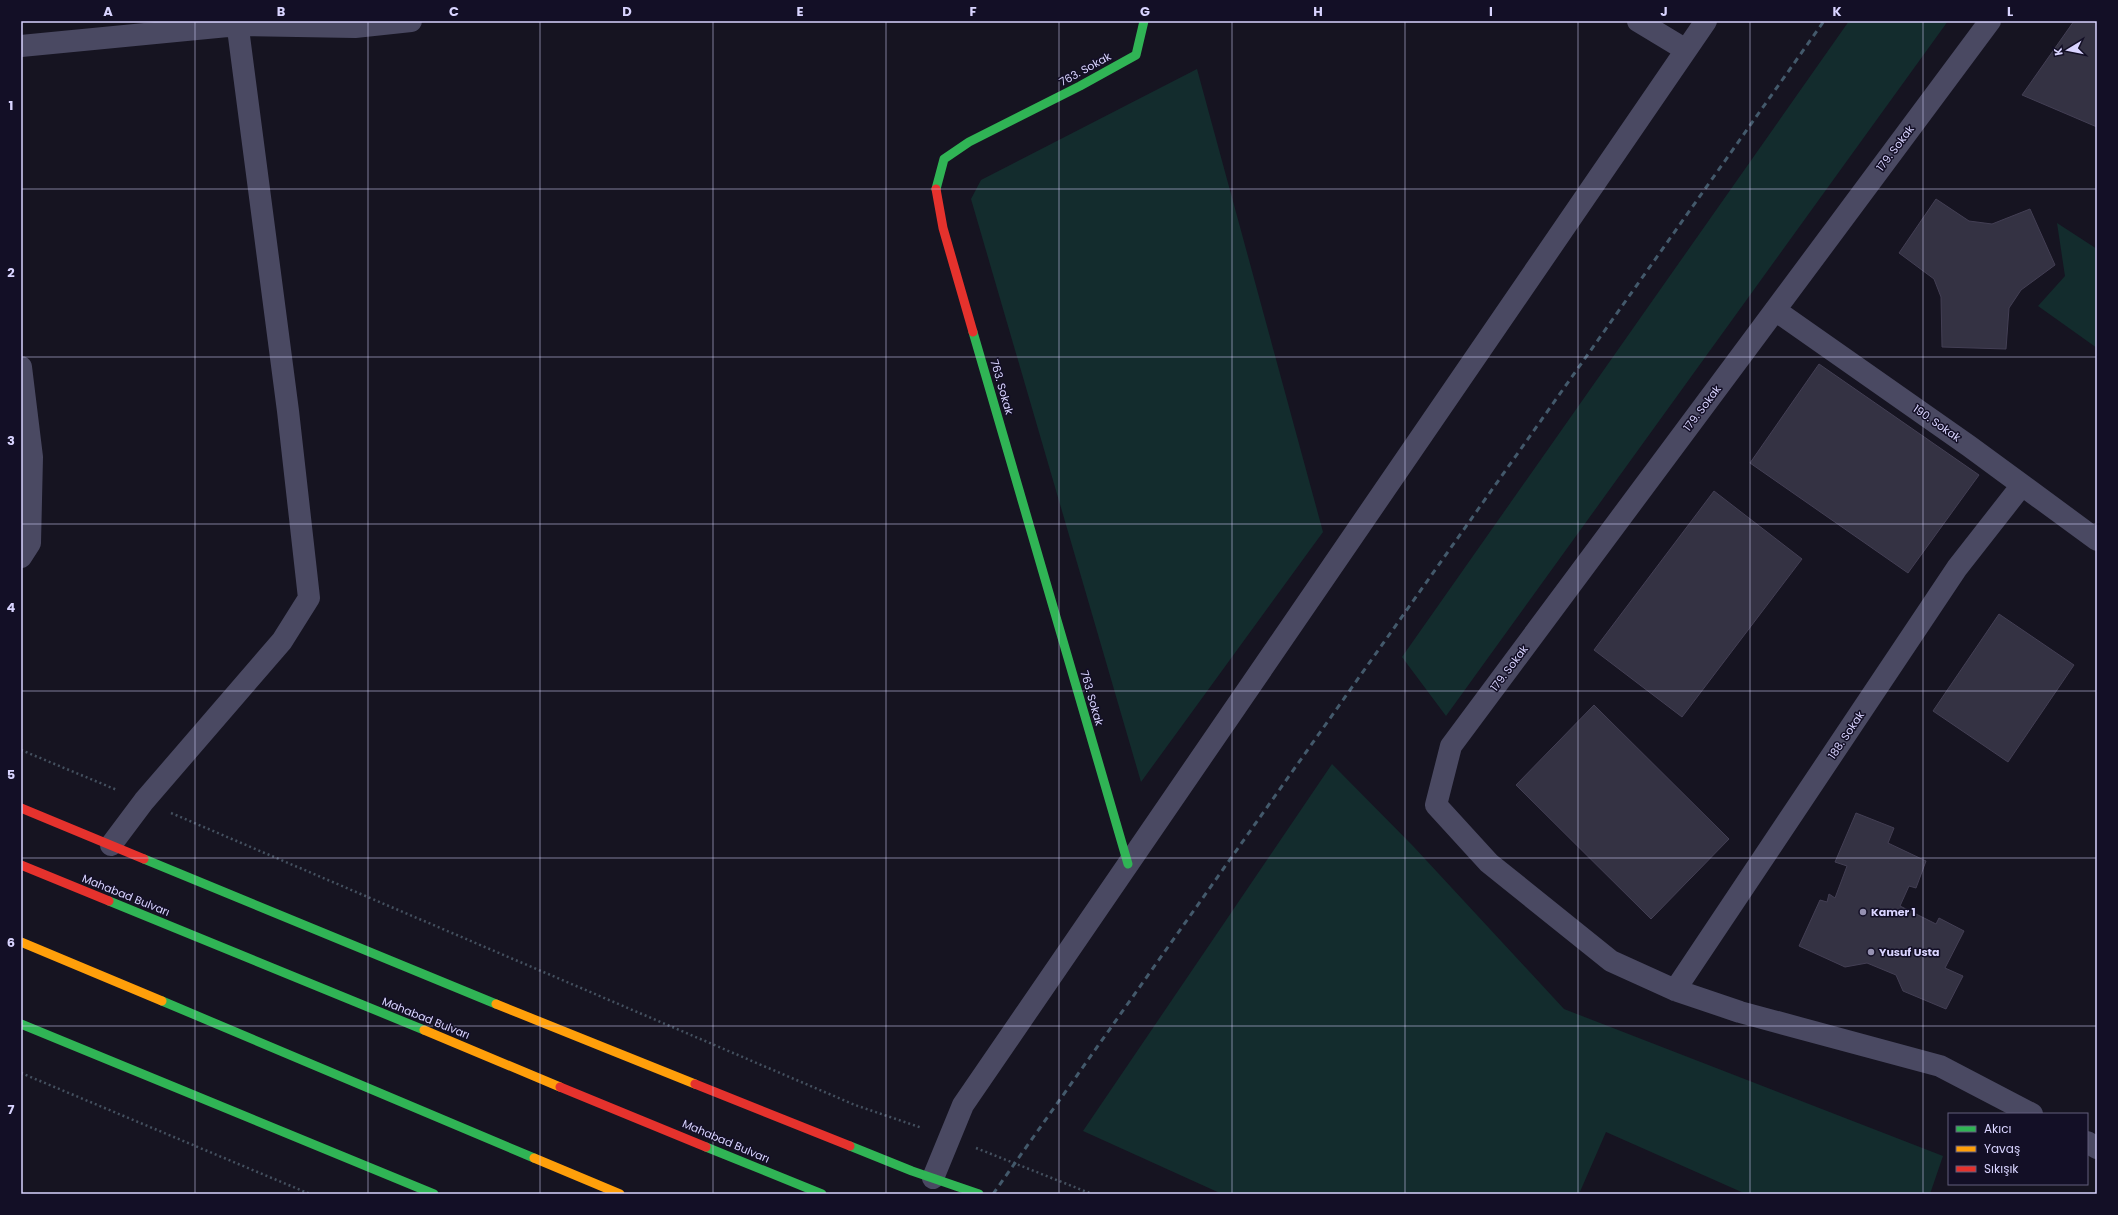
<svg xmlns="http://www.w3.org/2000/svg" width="2118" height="1215" font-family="Poppins,sans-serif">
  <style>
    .green { fill: #132c2d }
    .building { fill: #343243; stroke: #433f54 }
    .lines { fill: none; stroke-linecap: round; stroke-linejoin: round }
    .path { stroke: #44505f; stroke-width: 2.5; stroke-dasharray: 2 3; stroke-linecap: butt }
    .street { stroke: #4a4962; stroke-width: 22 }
    .fast { stroke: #30b455; stroke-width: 9 }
    .slow { stroke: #ff9f0a; stroke-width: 9 }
    .jam { stroke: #e5322d; stroke-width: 9 }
    .rail { stroke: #43596b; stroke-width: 3; stroke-dasharray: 6 5; stroke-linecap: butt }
    .grid { fill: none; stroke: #d9d4ff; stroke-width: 1; stroke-opacity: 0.55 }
    .poi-dot { fill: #9591b1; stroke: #130f26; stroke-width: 1.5 }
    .labels { text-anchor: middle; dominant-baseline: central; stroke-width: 3; stroke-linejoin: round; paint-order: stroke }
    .street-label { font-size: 11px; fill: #d9d4ff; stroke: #130f26 }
    .poi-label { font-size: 11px; font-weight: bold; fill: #d9d4ff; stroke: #130f26; text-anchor: start }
    .neatline { fill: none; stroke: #d9d4ff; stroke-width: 1.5 }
    .grid-label { font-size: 13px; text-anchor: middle; font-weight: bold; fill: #d9d4ff }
  </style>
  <rect width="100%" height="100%" fill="#161421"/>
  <path class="green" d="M1849 21H1948L1446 716 1402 657Z
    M1197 69 1323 532 1141 782 971 199 981 180Z
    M2057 223 2097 249V348L2038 306 2065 276Z
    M1332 764 1413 846 1564 1009 1943 1156 1930 1194H1746L1606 1132 1579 1194H1222L1083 1131Z"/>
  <path class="building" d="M2074 21H2097V127L2022 95Z
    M1936 199 1969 221 1992 224 2030 209 2055 265 2021 290 2009 308 2006 349 1942 347 1941 297 1934 279 1899 253Z
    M1819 364 1979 475 1908 573 1750 463Z
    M1714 491 1802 559 1682 717 1594 650Z
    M1999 614 2074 665 2008 762 1933 711Z
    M1594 705 1729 839 1651 919 1516 785Z
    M1856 813 1894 828 1888 843 1926 861 1916 888 1909 886 1900 906 1936 924 1939 918 1964 931 1945 968 1963 976 1946 1009 1903 991 1896 975 1867 963 1845 967 1799 946 1820 900 1827 902 1829 894 1835 898 1847 866 1835 862Z"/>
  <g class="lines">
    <path class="path" d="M21 750 117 790
      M171 813 855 1105 922 1128
      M21 1073 310 1194
      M976 1148 1092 1194"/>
    <path class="street" d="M1638 21 1686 50
      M1990 21 1451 746 1436 805 1489 863 1611 961 1675 990 1740 1012 1940 1066 2032 1114
      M21 46 238 25 355 27 411 21
      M1775 310 1969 446 2097 540
      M21 367 32 457 30 543 21 557
      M111 845 144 801 282 641 309 598 288 411 237 21
      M1675 990 1957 568 2022 485
      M2087 1142 2097 1148
      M933 1178 963 1105 1706 21"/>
    <path class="fast" d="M936 189 944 159 969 142 1080 86 1136 55 1144 21
      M973 332 1128 864
      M144 859 496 1004
      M109 901 424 1030
      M162 1001 534 1158
      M21 1024 434 1194
      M850 1146 912 1171 979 1194
      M706 1147 822 1194"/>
    <path class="slow" d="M21 942 162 1001
      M496 1004 695 1084
      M424 1030 560 1087
      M534 1158 620 1194"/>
    <path class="jam" d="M936 189 943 228 973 332
      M21 808 144 859
      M21 865 109 901
      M695 1084 850 1146
      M560 1087 706 1147"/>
    <path class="rail" d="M993 1194 1824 21"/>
  </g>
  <path class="grid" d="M195 21V1194M368 21V1194M540 21V1194M713 21V1194M886 21V1194M1059 21V1194M1232 21V1194M1405 21V1194M1578 21V1194M1750 21V1194M1923 21V1194M21 189H2097M21 357H2097M21 524H2097M21 691H2097M21 858H2097M21 1026H2097"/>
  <g class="poi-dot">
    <circle cx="1863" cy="912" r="4"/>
    <circle cx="1871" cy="952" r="4"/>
  </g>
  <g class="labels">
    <g class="street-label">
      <text transform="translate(1085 69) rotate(-29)">763. Sokak</text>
      <text transform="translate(1895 148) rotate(-53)">179. Sokak</text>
      <text transform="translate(1002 387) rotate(74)">763. Sokak</text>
      <text transform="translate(1702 408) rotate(-53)">179. Sokak</text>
      <text transform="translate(1937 423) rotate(35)">190. Sokak</text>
      <text transform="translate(1509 668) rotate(-53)">179. Sokak</text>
      <text transform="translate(1092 698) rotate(74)">763. Sokak</text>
      <text transform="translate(1846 735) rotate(-56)">188. Sokak</text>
      <text transform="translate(126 895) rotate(22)">Mahabad Bulvarı</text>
      <text transform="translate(426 1018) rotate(22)">Mahabad Bulvarı</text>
      <text transform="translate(726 1141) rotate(23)">Mahabad Bulvarı</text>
    </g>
    <g class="poi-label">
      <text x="1871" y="912">Kamer 1</text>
      <text x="1879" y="952">Yusuf Usta</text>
    </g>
  </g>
  <rect width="2118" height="1215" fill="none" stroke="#130f26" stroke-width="44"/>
  <rect x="1948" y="1113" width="140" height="72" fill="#130f26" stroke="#625e7d"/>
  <rect x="1956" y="1126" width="20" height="6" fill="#30b455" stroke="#625e7d"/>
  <text x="1984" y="1133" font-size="12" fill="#d9d4ff">Akıcı</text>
  <rect x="1956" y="1146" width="20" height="6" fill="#ff9f0a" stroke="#625e7d"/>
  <text x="1984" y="1153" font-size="12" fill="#d9d4ff">Yavaş</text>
  <rect x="1956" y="1166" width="20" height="6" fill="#e5322d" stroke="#625e7d"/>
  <text x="1984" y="1173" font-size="12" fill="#d9d4ff">Sıkışık</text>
  <g transform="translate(2068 50) rotate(260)" stroke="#130f26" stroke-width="3" paint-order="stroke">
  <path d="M0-3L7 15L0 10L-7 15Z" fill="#d9d4ff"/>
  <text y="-6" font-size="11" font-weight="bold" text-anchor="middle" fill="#d9d4ff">K</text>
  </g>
  <rect x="22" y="22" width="2074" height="1171" class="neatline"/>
  <g class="grid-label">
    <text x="108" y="16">A</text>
    <text x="281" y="16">B</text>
    <text x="454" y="16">C</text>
    <text x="627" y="16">D</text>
    <text x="800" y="16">E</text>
    <text x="973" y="16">F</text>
    <text x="1145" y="16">G</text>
    <text x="1318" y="16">H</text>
    <text x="1491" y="16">I</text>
    <text x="1664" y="16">J</text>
    <text x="1837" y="16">K</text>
    <text x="2010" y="16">L</text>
    <text x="11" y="110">1</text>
    <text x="11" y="277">2</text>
    <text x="11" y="445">3</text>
    <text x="11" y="612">4</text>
    <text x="11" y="779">5</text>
    <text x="11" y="947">6</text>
    <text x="11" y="1114">7</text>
  </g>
</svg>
